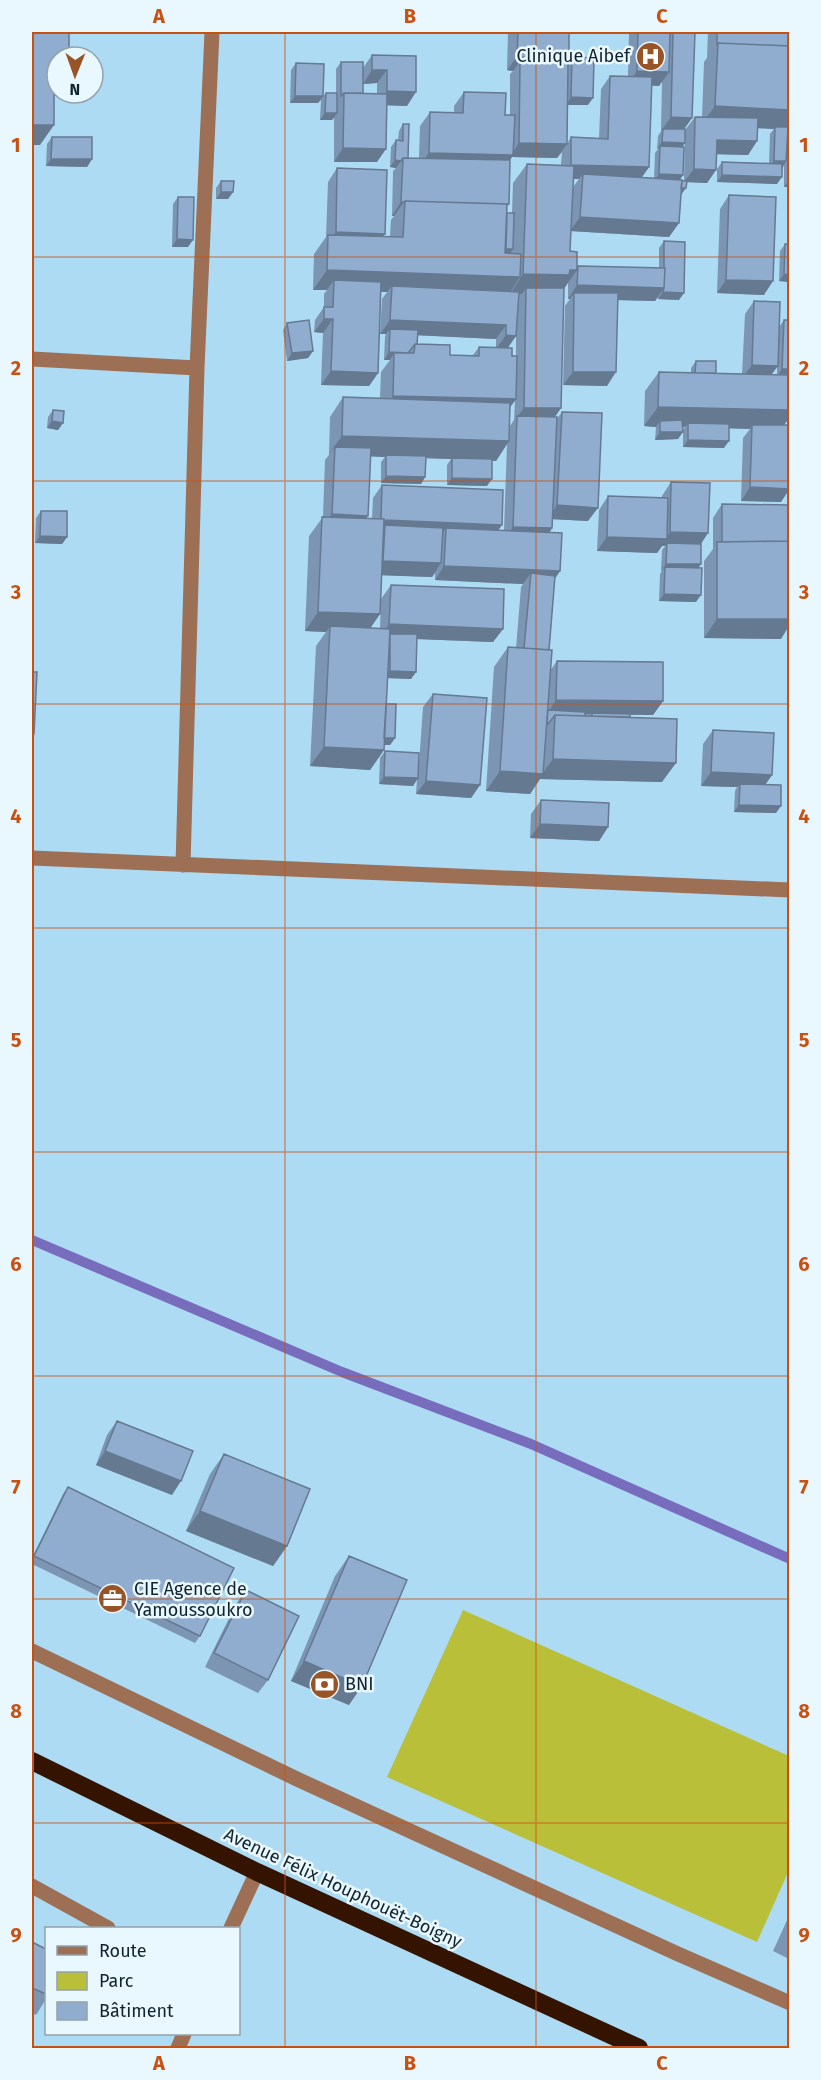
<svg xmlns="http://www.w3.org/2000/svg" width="821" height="2080" font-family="'Fira Sans',sans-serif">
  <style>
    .green { fill: #b9bf39 }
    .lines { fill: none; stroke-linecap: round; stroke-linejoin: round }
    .stream { stroke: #786cbc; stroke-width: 10 }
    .minor { stroke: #9d7055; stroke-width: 15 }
    .highway { stroke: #341400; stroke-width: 18 }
    .wall { fill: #7c95b2; fill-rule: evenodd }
    .shaded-wall { fill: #657991 }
    .building { fill: #90adcf; stroke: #657991; stroke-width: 1.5 }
    .grid { fill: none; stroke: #c85111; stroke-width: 1.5; stroke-opacity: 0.55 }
    .labels { text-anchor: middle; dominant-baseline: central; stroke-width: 5; stroke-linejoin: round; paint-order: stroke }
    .poi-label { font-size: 18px; fill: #11232c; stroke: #e9f7ff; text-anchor: start }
    .street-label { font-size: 18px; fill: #11232c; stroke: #e9f7ff }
    .neatline { fill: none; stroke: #c85111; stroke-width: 2 }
    .grid-label { font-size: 20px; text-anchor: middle; font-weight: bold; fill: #c85111 }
  </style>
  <rect width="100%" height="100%" fill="#addbf4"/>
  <path class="green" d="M463 1610 789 1756V1870L757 1942 387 1777Z"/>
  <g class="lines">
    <path class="stream" d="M32 1240 342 1372 531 1444 790 1559"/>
    <path class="minor" d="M32 359 197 368
      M32 858 790 890
      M183 865 197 368 212 32
      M32 1651 299 1780 678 1954 790 2003
      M32 1886 108 1928
      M231 1928 257 1872
      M178 2048 184 2034"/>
    <path class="highway" d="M32 1761 257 1872 639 2048"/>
  </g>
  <path class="wall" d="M508 32H569L567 61 568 64 572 57 588 105H567V144L571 137 599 138 601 89 610 76H628L629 32H695L684 129 685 143 682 147 683 175 680 180 684 181 685 130 695 117H702L704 62 707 58 708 32H789L788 130 787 151 788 149 789 187H784V165L777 184 717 182V169L722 162 769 163 770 134 774 129 757 128V141L748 155 716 154V170L707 183 687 182 681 195 679 223 669 237 571 231 570 251 577 267 659 268V248L664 241 679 300 658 299V297L655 301 618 300 607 386 563 385 565 306 570 299H568V282L564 289 561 408 555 417 556 420 562 412 588 521 553 519 552 528 550 532 560 571 555 579 549 650 550 671 557 661 663 701 653 715H630V717L662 782 540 779 530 794 486 791 494 667 508 647 516 648 521 587 523 584 435 580V573L432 577 382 575 380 614 370 628 380 629 381 599 391 585 503 629 493 642 417 639 416 672 411 679 387 678 386 704 395 738 390 745H384V750L370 770 310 766 316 646 326 632 305 631 309 536 323 517 325 460 329 455 330 417 343 397 380 398 381 372 390 360H384L385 336 386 334H380L382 299 387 292H381L378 373 369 386 321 385 323 333 314 332 315 320 324 307V294L327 290H313L314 254 326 237 328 182 337 168 383 237H390L391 220 394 216H392L393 171 396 168 390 167 391 147 396 140H398L399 131 403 124 408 158H419L420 126 430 112 454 113V106L464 92 505 115H510V74L513 71 507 70ZM662 81 661 131 658 136 657 149H658L655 153 654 178 642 177 649 167 651 85 659 86ZM562 152 561 165 527 164 513 183 512 213H507V207L509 204 510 160 512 157 557 158ZM573 179H579L573 187 572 210ZM418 335 496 339V347H479L473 355H450L417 344ZM516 336V356H512L508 347ZM515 401 514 420 510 426V407ZM507 444 504 530H498L382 485 373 498 372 519 366 518 371 456 385 457 381 462V483L421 484 425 477 426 458 451 459 447 465V485L487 486 492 460 496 461Z
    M372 55 416 56 407 106 387 105 377 162H334V118L332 120H320L321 100 318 103H290L291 70 296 63 323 96 326 93H336V69L341 62 363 68ZM377 83V93H363V84Z
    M52 137 92 159 87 167 46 166 47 144Z
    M221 181 233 192 228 199H216V188Z
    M729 195 764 295 717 293 720 209Z
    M178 197 188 247H172L173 204Z
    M785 244H789V282L779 281 780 251Z
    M754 301 779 327 784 320H789V418L784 425 781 502 741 501 743 438 750 429 729 428 724 448 683 447V430L685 427H683L678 439 655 440 656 427 644 426 645 391 659 372H691V368L696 361 716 373 742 374 745 314ZM777 366V374H772Z
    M287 323 313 351 308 358 287 361 283 330Z
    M53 410 63 423 58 430 47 428 48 417Z
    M671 482 701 544V564L698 568 696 602 659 601 660 574 662 571H661L662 550 665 546H662L657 553 597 551 599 510 608 496 662 498V496Z
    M722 504 781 639 704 638V561L713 549V518Z
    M41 511 67 537 62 544 35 543 36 518Z
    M433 694 480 785 471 798 416 794 417 779 413 786 379 784 380 758 385 751 419 764 423 707Z
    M713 730 772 775 765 784 776 813 734 812 735 791 737 787 701 786 703 744Z
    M541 800 608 827 599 841 530 838 531 814Z
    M117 1421 172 1495 96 1465 107 1435Z
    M224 1454 287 1546 273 1566 186 1531 210 1474Z
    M68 1487 200 1636 195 1643 32 1564V1558L63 1494Z
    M349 1556V1705L291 1681 335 1576Z
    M246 1590 268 1680 258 1693 205 1667 236 1604Z
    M789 1916V1959L773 1951Z
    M32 1942 46 1949V1999L36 2015 32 2013Z"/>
  <path class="shaded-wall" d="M517 57 569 58 559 72 520 61 513 71 507 70Z
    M372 70H387L377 83 363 84Z
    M637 71 669 72 659 86 628 85Z
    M54 76 57 77V93H58L56 96H40Z
    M387 91 416 92 407 106 377 105Z
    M295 96H323L318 103H290Z
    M571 97 593 98 588 105H566Z
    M715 106 789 110V128L788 130 775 129V127L774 129 701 125Z
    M325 113H337L332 120H320Z
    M671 117 692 118 683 131 663 129 661 131Z
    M32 125H54L40 145H32Z
    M717 140 757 141 748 155 707 154Z
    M662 142 685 143 680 150 660 146 657 149Z
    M519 143 567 144 557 158 512 157 503 169 419 166 429 153 511 155Z
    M343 148 386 149 377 162H334Z
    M51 159H92L87 167 46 166Z
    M395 160 401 161 396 168 390 167Z
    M774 161H786L782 168H769Z
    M571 165 649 167 639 181 583 174 579 179H561Z
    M694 169 716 170 707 183 684 182Z
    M659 174 683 175 678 182 654 181Z
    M722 175 782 177 777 184 717 182Z
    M789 180V187H784Z
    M677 188H686L681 195H672Z
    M221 192H233L228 199H216Z
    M401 202H404L394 216H392Z
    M580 217 679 223 669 237 570 231Z
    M336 232 385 234 375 247 327 244Z
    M177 239 193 240 188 247H172Z
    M502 249H513L508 256Z
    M327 270 520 277 507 297 392 286 387 292 333 290 334 280 327 290H313Z
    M570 270H577L563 290 526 288 522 294H510L523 274Z
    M784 274 789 275V282L779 281Z
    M726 280 773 281 764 295 717 293Z
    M577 285 664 288 655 301 574 299V293L570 299H568Z
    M663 292 684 293 679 300 658 299Z
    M324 319H333L323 333 314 332Z
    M390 320 506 325 496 339 390 334V329L386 334H380Z
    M506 335 516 336 507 349H496Z
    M313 351 308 358 287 361 292 353Z
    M389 352 408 353H394L390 360H384Z
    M752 365 778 366 768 379 742 378Z
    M782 369H789V377L777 376Z
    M331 371 378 373 369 386 321 385Z
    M573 372H616L607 386 563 385Z
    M393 396 516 399 502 418 380 415Z
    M658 407 789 410V418L781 429 752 425 750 429 688 427V423L685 427H660V421L656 427 644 426Z
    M524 408H561L551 422 517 417Z
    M52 421 63 423 58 430 47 428Z
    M660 432H683L678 439 655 440Z
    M342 436 509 441 496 461 452 459V458L451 459 386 457V455L385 457 334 455 335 447 328 455Z
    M688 440 729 441 724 448 683 447Z
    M386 476 425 477 421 484 381 483Z
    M452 478 492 479 487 486 447 485Z
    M750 487 789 489V490L781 502 741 501Z
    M557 505 598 508 588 521 548 519Z
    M332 514 368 516 359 530 322 528Z
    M381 520 502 525 492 539 446 528 440 537 385 525 378 534Z
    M513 527 552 528 543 542 503 541Z
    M670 532 708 533 699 547 667 543 665 546H662L657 553 597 551 607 537 665 539Z
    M40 536 67 537 62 544 35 543Z
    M383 561 441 563 432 577 373 575Z
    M666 564H701L696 571 665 567 661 571Z
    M444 566 560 571 550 585 531 573 523 584 435 580Z
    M664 594 701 595 696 602 659 601Z
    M318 612 380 614 367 633 330 626 326 632 305 631Z
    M717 619H789V626L781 639 704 638Z
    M389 624 503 629 493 642 390 638V634L387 638H379Z
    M390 671 416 672 411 679 385 678Z
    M556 700 663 701 653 715 592 714V713L591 714H547Z
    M382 738H395L390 745H377Z
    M324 747 384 750 370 770 310 766Z
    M553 759 676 763 662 782 540 779 530 794 486 791 500 771 542 774Z
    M711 772 772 775 763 788 740 784 737 787 701 786Z
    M384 777 418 778 413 786 379 784Z
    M426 781 480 785 471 798 416 794Z
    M739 805 781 806 776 813 734 812Z
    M540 824 608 827 599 841 530 838Z
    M105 1451 181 1481 172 1495 96 1465Z
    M200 1511 287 1546 273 1566 186 1531Z
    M304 1661 362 1686 349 1705 291 1681Z"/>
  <path class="building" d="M32 32H69V57H57V77L54 76V125H32Z
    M518 32H569V58L517 57Z
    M638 32H670L669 72 637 71Z
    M673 32H695L692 118 671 117Z
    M717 32H789V46L718 43 717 44Z
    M718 43 789 46V110L715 106Z
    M372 55 416 56V92L387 91V70H372Z
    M572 57 594 58 593 98 571 97Z
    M520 61H568L567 144 519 143Z
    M341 62H363V93H344L341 96Z
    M296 63 324 64 323 96H295Z
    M610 76 652 77 649 167 571 165V137L608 139Z
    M464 92 506 93 505 115H515L513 155 429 153 430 112 463 113Z
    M326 93H337V113H325Z
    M344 93 387 94 386 149 343 148Z
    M695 117 758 118 757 141 717 140 716 170 694 169Z
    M403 124H409L408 158H403L401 161 395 160 396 140 403 141Z
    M775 127H788L786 161H774Z
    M663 129H685V143L662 142Z
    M52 137H92V159H51Z
    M660 146 684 147 683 175 659 174Z
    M788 149H789V180Z
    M403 158 510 160 509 204 405 201 404 202H401Z
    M722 162 782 164V177L722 175Z
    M527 164 574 166 570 251 577 252V270H570L569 275 523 274Z
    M337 168 387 170 385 234 336 232Z
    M583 174 682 180 679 223 580 217Z
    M221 181H234L233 192H221Z
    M682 181H687L686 188H681Z
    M729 195 776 197 773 281 726 280Z
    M178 197H194L193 240 177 239Z
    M405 201 507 204 505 253 521 254 520 277 327 270 328 235 403 237Z
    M507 213H514L513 249H506Z
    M664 241 685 242 684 293 663 292 664 288 665 268H664Z
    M785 244H789V275L784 274Z
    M578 266 665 268 664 288 577 285Z
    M334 280 381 282 378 373 331 371 333 319H324V307H333Z
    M392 286 519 292 516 336 506 335V325L390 320Z
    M526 288H564L561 408H524Z
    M574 293H618L616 372H573Z
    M754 301 780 302 778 366 752 365Z
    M309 320 313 351 292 353 287 323Z
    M784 320H789V369H782Z
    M390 329 418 330 417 344H415L408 353 389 352Z
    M415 344 450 345V355L479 356V347L512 348V356H517L516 399 393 396 394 353H414Z
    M696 361H716V373H695Z
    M659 372 789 375V410L658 407Z
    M343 397 510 403 509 441 342 436Z
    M53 410 64 411 63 423 52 421Z
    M562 412 602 413 598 508 557 505Z
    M517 416 557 417 552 528 513 527Z
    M682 420 683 432H660V421Z
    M688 423 729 424V441L688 440Z
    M752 425H789V489L750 487Z
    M335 447 371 448 368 516 332 514Z
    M386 455 426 456 425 477 386 476Z
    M452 458 492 459V479L452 478Z
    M671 482 710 483 708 533 670 532Z
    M382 485 503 490 502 525 384 520V519H381Z
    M608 496 668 498 667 539 607 537Z
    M722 504 789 505V541L722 542Z
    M41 511H67V537L40 536Z
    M322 517 384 519 380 614 318 612Z
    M385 525 443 528 441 563 383 561Z
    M446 528 562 533 560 571 444 566Z
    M789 541V619H717V542Z
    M667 543 701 544V564H666Z
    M665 567 702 568 701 595 664 594Z
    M531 573 555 576 549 650 524 648Z
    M391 585 504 589 503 629 389 624Z
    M330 626 390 629 384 750 324 747Z
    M390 634H417L416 672 390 671Z
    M508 647 552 650 543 774 500 771Z
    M557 661 663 662V701L556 700Z
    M32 672H37L34 734H32Z
    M433 694 487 698 480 785 426 781Z
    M386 704H396L395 738H384Z
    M548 710 585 712V716L555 715 548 724H547Z
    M592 713 630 714V717L592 716Z
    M555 715 677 719 676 763 553 759Z
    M713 730 774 733 772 775 711 772Z
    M385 751 419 753 418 778 384 777Z
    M740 784 781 785V806L739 805Z
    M541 800 609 803 608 827 540 824Z
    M117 1421 193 1451 181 1481 105 1451Z
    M224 1454 310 1489 287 1546 200 1511Z
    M68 1487 234 1568 200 1636 34 1556Z
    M349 1556 407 1580 362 1686 304 1661Z
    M246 1590 299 1616 268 1680 214 1653Z
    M32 1942 46 1949V1994L32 1988Z"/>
  <path class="grid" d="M285 32V2048M536 32V2048M32 257H790M32 481H790M32 704H790M32 928H790M32 1152H790M32 1376H790M32 1599H790M32 1823H790"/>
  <defs>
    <symbol id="hospital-disc" viewBox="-11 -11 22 22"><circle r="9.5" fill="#985426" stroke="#e9f7ff"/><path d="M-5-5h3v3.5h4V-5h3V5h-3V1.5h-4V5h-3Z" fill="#fff"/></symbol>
    <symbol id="office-disc" viewBox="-11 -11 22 22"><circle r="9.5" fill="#985426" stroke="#e9f7ff"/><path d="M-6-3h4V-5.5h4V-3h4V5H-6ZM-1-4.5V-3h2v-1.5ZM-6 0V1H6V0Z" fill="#fff"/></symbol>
    <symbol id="bank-disc" viewBox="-11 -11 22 22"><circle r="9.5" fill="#985426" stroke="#e9f7ff"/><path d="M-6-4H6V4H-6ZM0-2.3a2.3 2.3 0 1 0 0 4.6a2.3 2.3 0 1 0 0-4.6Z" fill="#fff"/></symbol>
  </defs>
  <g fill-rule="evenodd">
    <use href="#hospital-disc" x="634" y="40" width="33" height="33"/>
    <use href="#office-disc" x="96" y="1582" width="33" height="33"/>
    <use href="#bank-disc" x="308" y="1668" width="33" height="33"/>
  </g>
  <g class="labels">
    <g class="poi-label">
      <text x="630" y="56" text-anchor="end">Clinique Aibef</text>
      <text x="134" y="1589">CIE Agence de<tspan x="134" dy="21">Yamoussoukro</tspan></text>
      <text x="345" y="1684">BNI</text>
    </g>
    <g class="street-label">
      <text transform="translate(343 1888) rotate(25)">Avenue Félix Houphouët-Boigny</text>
    </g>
  </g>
  <rect width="821" height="2080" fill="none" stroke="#e9f7ff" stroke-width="66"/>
  <rect x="45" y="1927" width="195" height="108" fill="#e9f7ff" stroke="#93a2ab" stroke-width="1.5"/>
  <rect x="57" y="1946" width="30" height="9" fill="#9d7055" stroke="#93a2ab" stroke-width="1.5"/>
  <text x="99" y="1957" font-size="18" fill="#11232c">Route</text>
  <rect x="57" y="1972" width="30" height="18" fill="#b9bf39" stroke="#93a2ab" stroke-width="1.5"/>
  <text x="99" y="1987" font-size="18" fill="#11232c">Parc</text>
  <rect x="57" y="2002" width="30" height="18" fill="#90adcf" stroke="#93a2ab" stroke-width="1.5"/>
  <text x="99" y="2017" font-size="18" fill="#11232c">Bâtiment</text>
  <g transform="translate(75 75) rotate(181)"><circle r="28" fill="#e9f7ff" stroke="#93a2ab" stroke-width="1.5"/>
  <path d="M0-4.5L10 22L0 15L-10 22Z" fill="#985426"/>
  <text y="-9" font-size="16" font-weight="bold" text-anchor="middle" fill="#11232c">N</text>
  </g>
  <rect x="33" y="33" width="755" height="2014" class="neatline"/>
  <g class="grid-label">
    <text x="159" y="23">A</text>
    <text x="410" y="23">B</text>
    <text x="662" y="23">C</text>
    <text x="16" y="152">1</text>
    <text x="804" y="152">1</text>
    <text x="16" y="375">2</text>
    <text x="804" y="375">2</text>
    <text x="16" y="599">3</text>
    <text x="804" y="599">3</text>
    <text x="16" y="823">4</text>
    <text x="804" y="823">4</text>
    <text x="16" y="1047">5</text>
    <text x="804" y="1047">5</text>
    <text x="16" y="1271">6</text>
    <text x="804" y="1271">6</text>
    <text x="16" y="1494">7</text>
    <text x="804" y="1494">7</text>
    <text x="16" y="1718">8</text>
    <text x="804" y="1718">8</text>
    <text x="16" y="1942">9</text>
    <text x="804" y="1942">9</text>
    <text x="159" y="2070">A</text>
    <text x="410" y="2070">B</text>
    <text x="662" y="2070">C</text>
  </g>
</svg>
